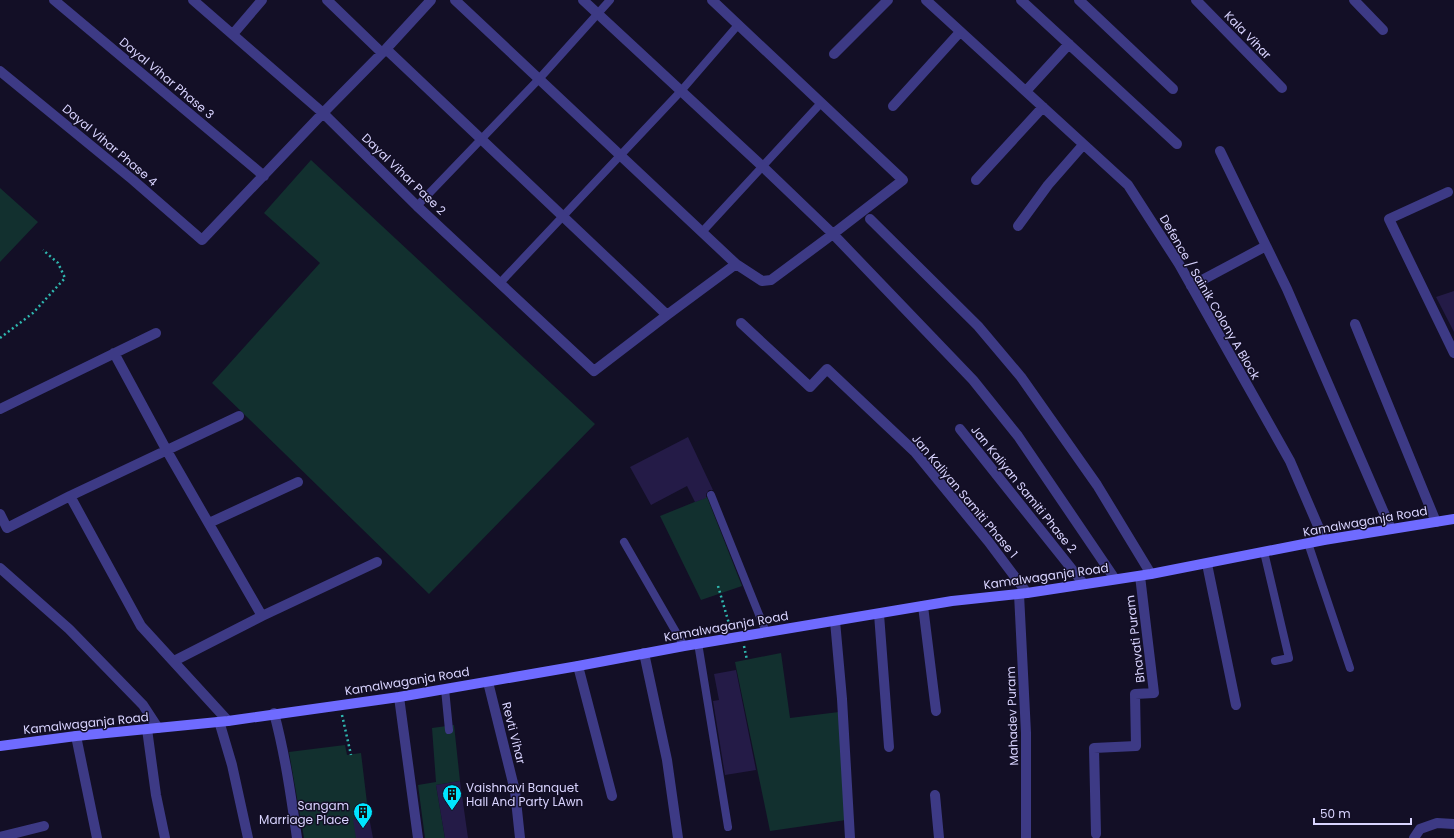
<svg xmlns="http://www.w3.org/2000/svg" width="1454" height="838" font-family="Poppins,sans-serif">
  <style>
    .green { fill: #12302f }
    .building { fill: #241b47 }
    .lines { fill: none; stroke-linecap: round; stroke-linejoin: round }
    .path { stroke: #2fb8b0; stroke-width: 2.5; stroke-dasharray: 2 3; stroke-linecap: butt }
    .lane { stroke: #3d3a85; stroke-width: 8 }
    .street { stroke: #3d3a85; stroke-width: 10 }
    .secondary { stroke: #6f6bff; stroke-width: 10 }
    .labels { text-anchor: middle; dominant-baseline: central; stroke-width: 3; stroke-linejoin: round; paint-order: stroke }
    .street-label { font-size: 12px; fill: #d9d4ff; stroke: #130f26 }
    .poi-label { font-size: 12px; fill: #d9d4ff; stroke: #130f26; text-anchor: start }
  </style>
  <rect width="100%" height="100%" fill="#130f26"/>
  <path class="green" d="M311 160 595 424 429 594 212 383 320 263 264 213Z
    M0 188 38 222 0 262Z
    M707 497 742 586 701 600 660 516Z
    M781 653 790 718 839 712 846 820 770 831 735 662Z
    M454 725 460 781 436 785 445 838H425L418 785 436 782 432 728Z
    M345 745 347 755 361 753 367 803 359 804 361 818 356 838H304L289 752Z"/>
  <path class="building" d="M1454 291V332L1436 297Z
    M688 437 713 490H709L706 494V498L695 502 687 486 651 505 630 467Z
    M736 670 756 770 725 775 713 701 719 700 714 674Z
    M460 781 468 838H445L436 785Z
    M369 817 373 838H356L353 819Z"/>
  <g class="lines">
    <path class="path" d="M0 338 33 313 65 278 58 263 43 250
      M718 586 730 627
      M744 646 747 660
      M342 715 351 755"/>
    <path class="lane" d="M417 206 539 79 610 0
      M702 232 821 103
      M500 283 681 91 738 25
      M711 495 766 632
      M624 542 684 646
      M1308 543 1350 668
      M1264 552 1289 658 1275 661
      M698 643 728 827
      M445 689 449 730"/>
    <path class="street" d="M54 0 264 176
      M193 0 323 113 417 206 594 371 667 315 736 264 762 281 771 280 833 234 903 180 712 0
      M327 0 382 53
      M455 0 736 264
      M583 0 762 166 833 234 973 380 1018 436 1115 579
      M926 0 1128 185 1179 264 1290 461 1324 540
      M1021 0 1177 144
      M1079 0 1173 89
      M1196 0 1282 88
      M1354 0 1383 30
      M233 34 262 0
      M386 49 667 315
      M834 54 888 0
      M0 71 133 180 202 240 323 113 386 49 431 0
      M1026 91 1069 44
      M893 106 960 32
      M1220 151 1287 289 1391 529
      M976 180 1043 107
      M1448 192 1389 219 1454 353
      M870 219 978 326 1021 377 1097 485 1151 574
      M1018 226 1048 185 1083 145
      M1191 286 1266 246
      M741 323 810 387 827 369 915 452 988 541 1027 593
      M1355 324 1436 522
      M114 353 167 451 262 616
      M0 409 156 333
      M960 429 1083 583
      M70 496 141 626 228 721
      M0 514 7 528 70 496 239 416
      M209 523 298 482
      M1207 564 1236 705
      M0 568 69 629 143 705 158 728
      M1019 594 1026 733V838
      M923 606 936 711
      M879 614 889 747
      M835 621 842 699 850 838
      M644 653 667 760 678 838
      M174 661 262 616 377 562
      M578 666 612 796
      M488 682 515 791 520 838
      M399 697 418 838
      M274 713C285 754 291 796 297 838
      M219 721 232 765 248 838
      M147 729 156 795 165 838
      M76 736 97 838
      M935 795 939 838
      M1096 834 1094 748 1136 746 1135 694 1154 693 1140 576
      M0 837 44 826
      M1414 838 1420 829 1437 823 1454 824"/>
    <path class="secondary" d="M0 746 76 736 228 721 399 697 578 666 684 646 952 601 1027 593 1151 574 1324 540 1454 519"/>
  </g>
  <defs>
    <symbol id="building-pin" viewBox="-11 -11 22 30"><path d="M0 17L-7.5 6A9.5 9.5 0 1 1 7.5 6Z" fill="#00e5ff" stroke="#130f26"/><path d="M-4-6H4V6H1V3H-1V6H-4ZM-2.5-4.3h1.7v1.8h-1.7ZM.8-4.3h1.7v1.8H.8ZM-2.5-1h1.7V.8h-1.7ZM.8-1h1.7V.8H.8Z" fill="#111"/></symbol>
  </defs>
  <g fill-rule="evenodd">
    <use href="#building-pin" x="441" y="783" width="22" height="30"/>
    <use href="#building-pin" x="352" y="801" width="22" height="30"/>
  </g>
  <g class="labels">
    <g class="street-label">
      <text transform="translate(1248 35) rotate(46)">Kala Vihar</text>
      <text transform="translate(167 78) rotate(40)">Dayal Vihar Phase 3</text>
      <text transform="translate(110 145) rotate(40)">Dayal Vihar Phase 4</text>
      <text transform="translate(404 174) rotate(44)">Dayal Vihar Pase 2</text>
      <text transform="translate(1210 297) rotate(60)">Defence / Sainik Colony A Block</text>
      <text transform="translate(1024 489) rotate(51)">Jan Kaliyan Samiti Phase 2</text>
      <text transform="translate(965 496) rotate(50)">Jan Kaliyan Samiti Phase 1</text>
      <text transform="translate(1365 521) rotate(-10)">Kamalwaganja Road</text>
      <text transform="translate(1046 576) rotate(-8)">Kamalwaganja Road</text>
      <text transform="translate(726 626) rotate(-10)">Kamalwaganja Road</text>
      <text transform="translate(1135 639) rotate(-97)">Bhavati Puram</text>
      <text transform="translate(407 681) rotate(-9)">Kamalwaganja Road</text>
      <text transform="translate(1012 716) rotate(-92)">Mahadev Puram</text>
      <text transform="translate(86 723) rotate(-6)">Kamalwaganja Road</text>
      <text transform="translate(514 733) rotate(76)">Revti Vihar</text>
    </g>
    <g class="poi-label">
      <text x="466" y="787">Vaishnavi Banquet<tspan x="466" dy="14">Hall And Party LAwn</tspan></text>
      <text x="349" y="805" text-anchor="end">Sangam<tspan x="349" dy="14">Marriage Place</tspan></text>
    </g>
  </g>
  <path d="M1314 818v6h97v-6" fill="none" stroke="#d9d4ff" stroke-width="2"/>
  <text x="1320" y="818" font-size="12" fill="#d9d4ff" stroke="#130f26" stroke-width="3" paint-order="stroke">50 m</text>
</svg>
